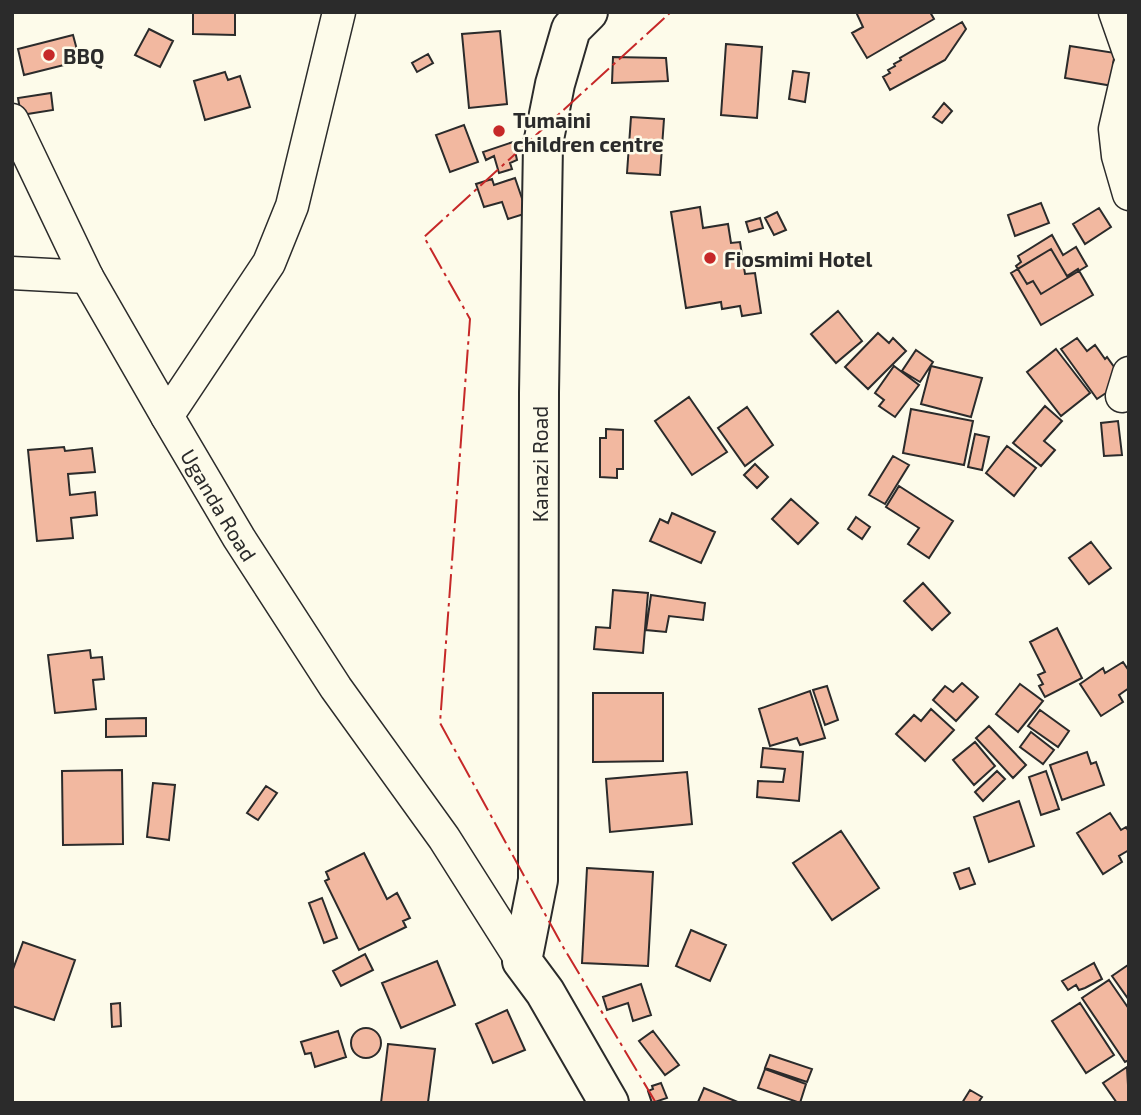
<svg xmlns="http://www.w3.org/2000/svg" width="1141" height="1115" font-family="'Exo 2',sans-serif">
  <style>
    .building { fill: #f2b8a0; stroke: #2b2b2b; stroke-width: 2 }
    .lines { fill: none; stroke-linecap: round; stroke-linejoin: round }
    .minor-casing { stroke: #2b2b2b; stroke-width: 35 }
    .major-casing { stroke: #2b2b2b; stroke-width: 42 }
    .minor { stroke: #fdfbea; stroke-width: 32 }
    .major { stroke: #fdfbea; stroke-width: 38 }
    .power { stroke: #c62828; stroke-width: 2; stroke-dasharray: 24 5 3.5 5; stroke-linecap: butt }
    .poi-dot { fill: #c62828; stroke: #fdfbea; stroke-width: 2.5 }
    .labels { text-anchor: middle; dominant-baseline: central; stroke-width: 5; stroke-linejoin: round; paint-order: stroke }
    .poi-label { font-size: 21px; font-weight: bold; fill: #2b2b2b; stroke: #fdfbea; text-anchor: start }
    .street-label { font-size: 21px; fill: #2b2b2b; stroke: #fdfbea }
  </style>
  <rect width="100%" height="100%" fill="#fdfbea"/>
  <path class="building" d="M193 12H235V35L193 34Z
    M930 12 934 19 867 58 852 33 863 27 856 12Z
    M962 22 966 29 945 60 890 90 883 77 890 73 888 70 895 66 894 64 901 60 900 58Z
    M149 29 173 41 160 67 135 55Z
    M500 31 507 104 469 108 462 34Z
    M73 35 80 61 24 75 18 49Z
    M726 44 762 47 757 118 721 115Z
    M1070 46 1115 53 1113 64 1117 65 1113 86 1065 78Z
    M428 54 433 63 417 72 412 63Z
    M613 57 666 58 668 81 612 83Z
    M793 71 809 73 805 102 789 99Z
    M225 72 228 80 240 76 250 107 205 120 194 81Z
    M51 93 53 110 21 115 18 98Z
    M944 103 952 111 942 123 933 117Z
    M631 117 664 119 660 175 627 173Z
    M464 125 478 162 450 172 436 135Z
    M513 142 517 160 510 163 512 169 499 173 494 156 486 160 483 152Z
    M515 178 527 213 508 219 502 202 484 207 476 184 492 179 494 185Z
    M1041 203 1049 223 1015 236 1008 215Z
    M700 207 703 228 728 224 731 243 740 242 745 274 755 273 761 313 742 316 740 306 722 309 721 302 686 308 671 212Z
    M1099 208 1111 227 1085 244 1073 224Z
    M777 212 786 230 774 235 765 218Z
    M760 218 763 228 749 232 746 222Z
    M1052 235 1063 255 1076 247 1087 266 1041 294 1033 281 1027 284 1016 266 1021 262 1018 256Z
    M1051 249 1067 276 1078 269 1093 295 1041 325 1011 273Z
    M838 311 862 341 836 363 811 334Z
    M878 333 889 343 893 338 906 351 868 389 845 367Z
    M1077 338 1087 351 1095 345 1105 359 1107 357 1124 381 1097 399 1061 349Z
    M1056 349 1090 393 1061 416 1027 372Z
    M916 350 933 362 920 382 902 371Z
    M894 366 919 385 895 417 879 406 884 400 875 393Z
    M931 366 982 378 971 417 921 404Z
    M689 397 727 452 692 475 655 421Z
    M1045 406 1062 421 1044 441 1055 450 1041 466 1013 443Z
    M747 407 773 445 745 466 718 428Z
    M911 409 973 421 964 465 903 453Z
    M1118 421 1122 455 1104 456 1101 423Z
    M606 429 623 430V469H617V478L600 477V438H606Z
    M975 434 989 437 982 470 968 467Z
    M1007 446 1036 468 1014 496 986 473Z
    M64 447 65 451 92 448 95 472 68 474 70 495 95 492 97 515 71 518 73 538 37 541 28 450Z
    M893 456 909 465 885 504 869 495Z
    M755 464 768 477 757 488 744 475Z
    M899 486 953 521 929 558 908 544 919 528 886 507Z
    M791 499 818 523 798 544 772 519Z
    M672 513 715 532 701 563 650 541 660 519 668 523Z
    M856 517 870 527 862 539 848 529Z
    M1091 542 1111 568 1089 584 1069 558Z
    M923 583 950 613 932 630 904 601Z
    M613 590 648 593 643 653 594 649 596 627 610 628Z
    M651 595 705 603 703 620 669 616 666 632 646 630Z
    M1057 628 1082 678 1045 697 1039 686 1043 684 1038 675 1045 672 1030 642Z
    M90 650 91 658 102 657 104 679 93 680 96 709 55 713 48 655Z
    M1123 662 1129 671V688L1119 695 1123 702 1101 716 1080 684 1103 668 1105 673Z
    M962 683 978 697 956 721 933 700 945 686 953 692Z
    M1020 684 1043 701 1018 732 996 714Z
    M827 686 838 720 825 725 813 690Z
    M810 691 825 738 800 745 797 738 770 746 759 709Z
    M593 693H663V761L593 762Z
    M931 709 954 730 925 761 896 734 914 715 921 721Z
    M1040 710 1069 731 1058 747 1028 726Z
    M146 718V736L106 737V719Z
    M989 726 1026 765 1013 778 976 738Z
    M1031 732 1054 750 1043 764 1020 747Z
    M975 742 995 766 974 785 953 760Z
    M763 748 803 752 799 801 757 797 758 781 783 782 785 769 761 767Z
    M1087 752 1091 764 1096 762 1104 785 1062 800 1050 765Z
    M122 770 123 844 63 845 62 771Z
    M997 771 1005 779 983 801 975 792Z
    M1046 771 1059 809 1041 815 1029 777Z
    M687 772 692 824 610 832 606 779Z
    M153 783 175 785 169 840 147 837Z
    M266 786 277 793 258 820 247 813Z
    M1019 801 1034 846 989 862 974 817Z
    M1110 813 1121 830 1126 827 1129 832V850L1119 856 1122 862 1103 874 1077 833Z
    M841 831 879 888 832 920 793 863Z
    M364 853 387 899 397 893 410 918 403 921 406 927 359 950 325 881 329 879 326 872Z
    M587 868 653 872 648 966 582 963Z
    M969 868 975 884 960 889 954 873Z
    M322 898 337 938 324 943 309 903Z
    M691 930 726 945 710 981 676 966Z
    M23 942 75 960 54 1020 12 1006V972Z
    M365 954 373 970 341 986 333 971Z
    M437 961 455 1005 401 1028 382 983Z
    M1094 963 1102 979 1085 988 1079 990 1076 985 1068 990 1062 981Z
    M1128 965 1129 966V1000L1112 976Z
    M1109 980 1129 1009V1060L1125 1062 1082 998Z
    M641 984 651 1015 633 1021 628 1003 607 1010 603 997Z
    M120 1003 121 1026 112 1027 111 1004Z
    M1080 1003 1114 1055 1086 1073 1052 1021Z
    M507 1010 525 1050 493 1063 476 1024Z
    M351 1043a15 15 0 1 1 30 0a15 15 0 1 1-30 0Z
    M338 1031 346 1057 315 1067 311 1053 305 1054 301 1042Z
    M653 1031 679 1065 665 1075 639 1041Z
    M388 1044 435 1049 428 1102 437 1103H381Z
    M770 1055 812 1069 807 1082 765 1068Z
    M1127 1067 1129 1103H1117L1103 1083Z
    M765 1069 806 1084 800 1103 758 1088Z
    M661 1083 667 1098 652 1103 648 1091 653 1089 652 1086Z
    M704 1088 740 1103 698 1102Z
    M970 1090 982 1097 978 1103H962Z"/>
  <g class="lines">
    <defs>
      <g id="minor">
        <path id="s1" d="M339 12 292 206 269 263 167 416 239 538 336 688 444 838 522 961"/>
        <path d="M1115 12 1129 52"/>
        <path d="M1129 68 1115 129 1118 156 1129 194"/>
        <path d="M12 120 87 277 167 416"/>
        <path d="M12 273 87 277"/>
        <path d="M1122 396 1129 373"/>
      </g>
      <path id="major" d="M588 12 571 29 555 84 543 144 539 393 538 880 522 961 545 992 609 1103"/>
    </defs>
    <use href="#minor" class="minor-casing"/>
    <use href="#major" class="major-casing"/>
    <use href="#minor" class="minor"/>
    <use href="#major" class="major"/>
    <path class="power" d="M656 1103 562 945 440 723 470 319 424 237 671 12"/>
  </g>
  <g class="poi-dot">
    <circle cx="49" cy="55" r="7"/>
    <circle cx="499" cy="131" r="7"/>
    <circle cx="710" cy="258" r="7"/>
  </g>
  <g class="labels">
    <g class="poi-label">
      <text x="63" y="55">BBQ</text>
      <text x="513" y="119">Tumaini<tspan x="513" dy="24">children centre</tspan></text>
      <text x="724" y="258">Fiosmimi Hotel</text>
    </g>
    <g class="street-label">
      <text transform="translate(539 464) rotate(-90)">Kanazi Road</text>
      <text stroke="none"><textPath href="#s1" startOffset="548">Uganda Road</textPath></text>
    </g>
  </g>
  <rect width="1141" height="1115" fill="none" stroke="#2b2b2b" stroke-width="28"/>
</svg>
